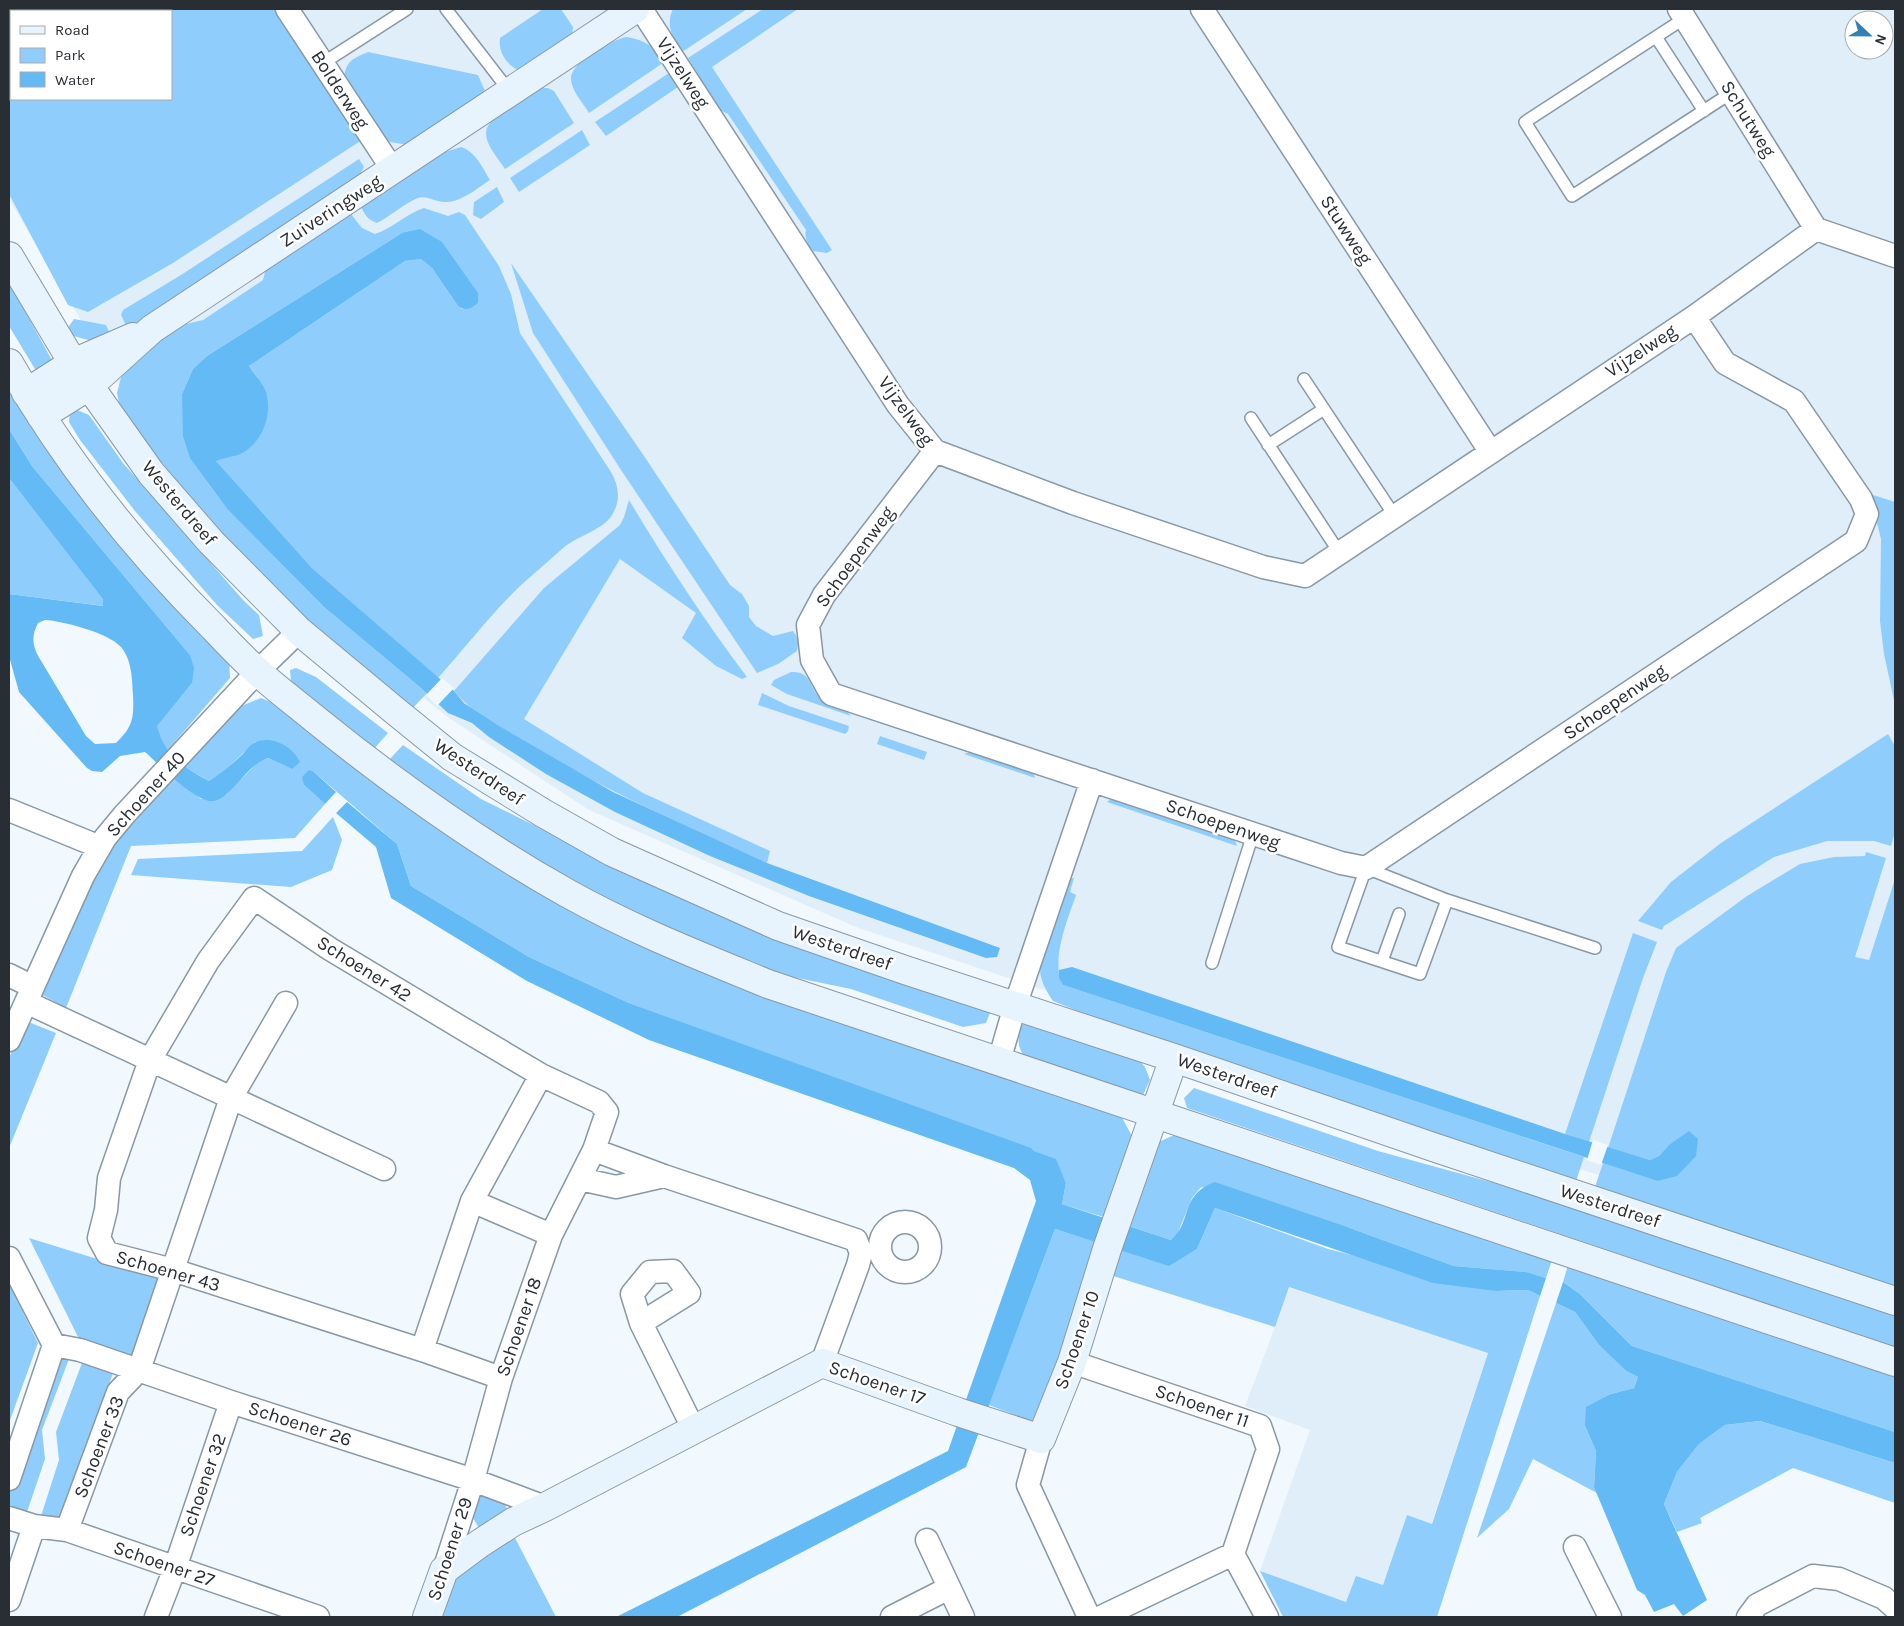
<svg xmlns="http://www.w3.org/2000/svg" width="1904" height="1626" font-family="Karla,sans-serif">
  <style>
    .built { fill: #dfeef9; fill-rule: evenodd }
    .green { fill: #8fcefc; fill-rule: evenodd }
    .water { fill: #64baf5; fill-rule: evenodd }
    .pier { fill: #f1f8fe }
    .lines { fill: none; stroke-linecap: round; stroke-linejoin: round }
    .lane-casing { stroke: #8898a5; stroke-width: 14 }
    .street-casing { stroke: #8898a5; stroke-width: 25 }
    .secondary-casing { stroke: #8898a5; stroke-width: 30 }
    .lane { stroke: #fff; stroke-width: 11 }
    .street { stroke: #fff; stroke-width: 22 }
    .secondary { stroke: #e7f4fd; stroke-width: 28 }
    .labels { text-anchor: middle; dominant-baseline: central; stroke-width: 5; stroke-linejoin: round; paint-order: stroke }
    .street-label { font-size: 19px; fill: #282e34; stroke: #fff }
  </style>
  <rect width="100%" height="100%" fill="#f1f8fe"/>
  <path class="built" d="M9 9H1895V940L1742 1226 1607 1178 856 927 589 810 449 718 320 616 148 433 9 199ZM11 11H171V99H11ZM1854 20H1884V50H1854Z
    M1288 1287 1488 1353 1431 1525 1407 1516 1383 1585 1346 1602 1260 1571 1310 1430 1245 1406 1275 1327Z"/>
  <path class="green" d="M9 9H275L362 140 173 263 88 312 68 305 9 194ZM11 11H171V99H11Z
    M543 9H561L573 27 572 38 518 70C506 64 498 52 500 38Z
    M673 9H747L682 52C673 38 665 26 673 9Z
    M763 9H798L712 67 832 250 827 253 813 251C808 244 804 239 806 230L728 114 720 110 688 58Z
    M626 37C646 40 654 47 666 61L589 113C583 103 571 90 571 79 570 62 612 40 626 37Z
    M368 52 478 75 485 91 477 103 409 145 390 142 376 132 344 76C348 59 353 59 368 52Z
    M672 71 681 85 606 136 595 122Z
    M542 88H548L554 91 574 123 505 169C496 155 477 136 491 122Z
    M582 130 590 145 519 192 510 178Z
    M461 147C476 152 482 167 490 180 477 188 461 203 444 202 436 202 426 195 418 198 403 204 391 216 377 223 368 220 365 215 361 207L445 152Z
    M359 159 364 167 359 176 129 332 121 315 123 310 181 275Z
    M497 187 504 202 481 219 473 215 474 202Z
    M424 208 448 216 459 212 465 215 499 266 511 294 520 333 611 472C619 486 621 501 612 515 602 531 576 536 562 549 548 562 533 574 519 587 490 615 465 648 438 678L312 568 215 460 239 454 258 378 249 366 405 261 421 259 432 268 458 306 462 309 478 303V293L402 233 207 356 193 369 182 394 229 511 324 607 427 693 411 710 307 625 212 528 120 408 117 393 122 374 131 364 178 326 203 320 263 280 266 268 351 214 362 228 375 234C393 228 406 214 424 208Z
    M511 263 642 453 730 585 742 594 749 606V617L756 626 773 636 793 631 799 640 797 651 778 664 757 673 751 664 621 470 533 333Z
    M9 282 54 364 38 374 9 326Z
    M74 319 106 325 112 338 92 341 66 334 65 332Z
    M9 383 229 656 230 678 167 751 156 726 192 683 190 655 32 466 9 429Z
    M75 409 89 415 123 463 244 601 259 615 263 636 253 639 217 605 135 511 80 440 69 422 70 412Z
    M9 478 103 598 104 606 9 594Z
    M1867 493 1895 502V705L1884 654 1880 621 1881 539 1874 511Z
    M629 500C665 560 704 620 747 677L742 679 716 666 682 638 696 613 620 559 524 719 643 793 770 851 767 863C682 824 597 787 518 738 496 724 470 711 454 691L544 588 620 525 624 517Z
    M296 668 316 677 388 733 372 751 316 705 291 681 290 670Z
    M791 672C813 671 808 688 821 698 830 706 844 706 851 716L787 694 771 685 774 680Z
    M762 693 789 706 849 726 848 731 845 734 758 705Z
    M261 698 292 711 609 928 738 988 837 1022 971 1062 1119 1112 1134 1140 1107 1218 1062 1204 1066 1183 1055 1159 629 1003 529 957 411 886 397 844 314 772 304 785 325 804 295 838 131 846 66 1008 39 993 103 856 173 777 201 799 226 795 258 762 268 758 292 769 255 742 222 773 209 781 183 766 234 709Z
    M1888 734 1895 746V832L1891 846 1874 841H1827L1774 857 1664 926 1662 930 1638 921 1671 882 1721 843Z
    M880 736 927 752 924 760 877 744Z
    M403 745 481 799 627 871 982 1005 990 1013 986 1023 963 1027 851 989 773 973 647 920 540 864 387 762Z
    M970 752 1033 771 1035 778 964 754Z
    M1112 798 1228 836 1235 841 1237 846 1107 802Z
    M333 817 342 840 332 870 291 887 131 875 138 859 302 851Z
    M1866 852 1886 858 1855 957 1869 960 1895 879V1291L1594 1190 1603 1163 1657 1181 1669 1145 1659 1156 1650 1160 1608 1148 1666 972 1676 948 1747 896 1800 864 1834 857 1865 856Z
    M1074 878 1070 892 1076 895C1068 919 1050 960 1063 985L1584 1157 1576 1181 1147 1039 1053 1001C1047 992 1040 981 1040 969 1041 940 1057 907 1066 879Z
    M1633 933 1657 942 1643 978 1589 1142 1565 1134Z
    M26 1021 56 1033 9 1148V1058Z
    M1029 1022 1139 1060 1145 1067 1150 1080 1143 1095 1138 1096 1027 1059C1016 1047 1017 1038 1023 1024Z
    M1194 1088 1378 1151 1520 1190 1895 1314V1347L1187 1108 1184 1098Z
    M1179 1133 1552 1260 1546 1278 1525 1272 1454 1266 1350 1228 1201 1187 1192 1198 1177 1235 1171 1240 1126 1225 1154 1144Z
    M1215 1208 1328 1249 1496 1291 1528 1290 1540 1296 1437 1617H1283L1260 1571 1346 1602 1356 1576 1383 1585 1407 1515 1432 1524 1488 1353 1289 1287 1275 1327 1110 1275 1118 1249 1169 1265 1197 1249Z
    M1055 1229 1099 1243 1038 1424 989 1405Z
    M29 1238 172 1282 143 1364 82 1345Z
    M1568 1265 1895 1376V1432L1632 1346 1580 1294 1563 1282Z
    M9 1284 38 1343 9 1423Z
    M1556 1303 1575 1312 1599 1345 1626 1371 1638 1377 1634 1388 1611 1394 1585 1426 1596 1451 1594 1487 1597 1493 1533 1459 1509 1509 1477 1538Z
    M52 1353 69 1359 42 1430 45 1459 27 1512 9 1505V1479Z
    M82 1363 113 1373 62 1523 41 1516 59 1460 56 1432Z
    M1760 1421 1895 1463V1503L1793 1468 1700 1518 1702 1523 1677 1532 1664 1504 1677 1472 1699 1444 1725 1425Z
    M477 1491 503 1500 511 1518 482 1534 471 1514Z
    M513 1534 556 1617H436L451 1576Z"/>
  <path class="water" d="M420 229 442 242 478 293V303C471 308 466 312 458 306L432 268 421 259 405 261 249 366C255 375 262 382 266 392 273 415 262 445 238 455 231 457 223 458 216 461L312 568 454 691 464 703 499 726 613 792 767 863 1000 948 997 957 986 958 809 896 710 856 615 812 546 774 489 737 472 723 448 713 421 688 324 607 229 511 190 458 183 436 182 394 193 369 207 356 402 233Z
    M9 429 32 466 190 655 194 668 192 683 157 726C166 757 182 766 209 781 222 773 232 764 243 754 246 750 250 745 254 743 270 734 293 746 300 762L292 769 268 758C254 763 246 774 236 785 229 792 223 799 214 801 196 804 159 764 145 752L120 756 102 772 92 771 87 768 19 692 9 656V594L103 606V599L9 478ZM45 620C63 621 109 633 121 647 132 660 132 679 133 695 134 718 133 727 116 743L95 744 86 736 37 654C32 642 32 635 38 623Z
    M309 770 314 772 336 792 325 804 304 785 302 777Z
    M347 802 397 844 411 886 529 957 629 1003 1031 1148 1034 1151 1056 1159 1066 1183 1062 1204 1171 1240C1193 1221 1179 1195 1215 1182L1350 1228 1454 1266 1526 1272 1546 1278 1540 1296 1528 1290 1496 1291 1433 1283 1215 1208 1197 1249 1169 1266 1055 1229 966 1467 677 1617H616L948 1451 1036 1201 1030 1180 1014 1168 649 1040 527 981 391 898 376 847 336 813Z
    M1072 967 1565 1134 1650 1160 1659 1156 1669 1145 1689 1131 1698 1139 1696 1156 1677 1176 1657 1181 1063 985 1059 978V970Z
    M1563 1282 1580 1294 1632 1346 1895 1432V1463L1760 1421 1725 1425 1699 1444 1677 1472 1664 1504 1707 1600 1683 1616 1674 1604 1654 1612 1645 1595 1637 1590 1594 1487 1596 1451 1585 1426 1586 1407 1611 1394 1634 1388 1638 1377 1626 1371 1599 1345 1575 1312 1556 1303Z"/>
  <path class="pier" d="M442 678 454 688 437 706 426 695Z
    M1593 1140 1608 1145 1601 1165 1587 1160Z"/>
  <g class="lines">
    <defs>
      <path id="lane" d="M446 9 510 92
        M1685 18 1525 122 1572 196 1731 93
        M1656 37 1704 111
        M323 63 407 9
        M1304 379 1394 515
        M1251 418 1339 552
        M1268 445 1324 409
        M1366 868 1447 900 1420 974 1338 947Z
        M1447 900 1595 948
        M1382 961 1399 914
        M1212 963 1253 834"/>
      <path id="street" d="M287 9 393 170
        M641 9 898 405 935 451 1073 503 1263 567 1305 576 1694 317 1816 229 1895 256
        M1202 9 1490 451
        M1679 9 1816 229
        M935 451 824 595 808 625 812 660 831 694 1341 863 1366 868 1856 541 1867 514 1861 499 1794 401 1725 363 1694 317
        M9 810 100 847
        M9 975 33 987
        M26 1002 384 1169
        M9 1040 83 876 105 838 124 815 257 672 299 631
        M999 1061 1015 1006 1092 780
        M580 1179 616 1187 664 1176
        M472 1201 551 1235
        M880 1247a25 25 0 1 1 50 0a25 25 0 1 1-50 0Z
        M9 1258 54 1345 9 1479
        M641 1323 632 1294 650 1272 673 1271 689 1293 641 1323 694 1430
        M54 1345 80 1350 231 1402 473 1480 545 1507
        M422 1350 472 1201 541 1075
        M1072 1362 1260 1426 1268 1449 1233 1554 1101 1617
        M501 1378 422 1350 173 1270 107 1253 99 1238 106 1210 109 1178 150 1060 208 961 254 898 330 949 465 1030 541 1075 599 1102 607 1112 594 1150
        M1041 1439 1028 1485 1089 1617
        M9 1518 34 1526 67 1530 318 1617
        M67 1530 118 1392 139 1370 231 1098 286 1003
        M927 1540 963 1617
        M1575 1547 1610 1617
        M1233 1554 1267 1617
        M444 1570 473 1480 501 1378 551 1235 594 1150 664 1176 856 1240 861 1253 858 1265 822 1363
        M9 1600 34 1526
        M156 1617 175 1568 231 1402
        M892 1617 949 1588
        M1748 1617 1757 1605 1813 1576 1839 1579 1884 1598 1895 1608"/>
      <path id="secondary" d="M9 256 73 363 151 473 211 542 299 631 394 710 452 757 543 813 612 852 778 926 905 970 1174 1058 1433 1147 1895 1301
        M9 363C65 461 135 549 214 628 228 643 242 658 257 671 275 688 296 703 315 719 394 783 478 843 567 893 631 929 700 956 768 984L1895 1362
        M26 393 73 363 133 337
        M41 416 89 386 152 329 635 9
        M427 1617 444 1570 479 1544 513 1522 545 1507 822 1363 958 1412 1041 1439 1072 1362 1107 1249 1174 1058"/>
    </defs>
    <use href="#lane" class="lane-casing"/>
    <use href="#street" class="street-casing"/>
    <use href="#secondary" class="secondary-casing"/>
    <use href="#lane" class="lane"/>
    <use href="#street" class="street"/>
    <use href="#secondary" class="secondary"/>
  </g>
  <g class="labels">
    <g class="street-label">
      <text transform="translate(683 73) rotate(57)">Vijzelweg</text>
      <text transform="translate(340 90) rotate(57)">Bolderweg</text>
      <text transform="translate(1748 119) rotate(58)">Schutweg</text>
      <text transform="translate(331 211) rotate(-33)">Zuiveringweg</text>
      <text transform="translate(1346 230) rotate(57)">Stuwweg</text>
      <text transform="translate(1641 351) rotate(-33)">Vijzelweg</text>
      <text transform="translate(906 411) rotate(54)">Vijzelweg</text>
      <text transform="translate(179 503) rotate(50)">Westerdreef</text>
      <text transform="translate(855 557) rotate(-54)">Schoepenweg</text>
      <text transform="translate(1615 702) rotate(-34)">Schoepenweg</text>
      <text transform="translate(479 772) rotate(34)">Westerdreef</text>
      <text transform="translate(146 794) rotate(-48)">Schoener 40</text>
      <text transform="translate(1223 824) rotate(19)">Schoepenweg</text>
      <text transform="translate(842 948) rotate(19)">Westerdreef</text>
      <text transform="translate(364 969) rotate(32)">Schoener 42</text>
      <text transform="translate(1227 1076) rotate(19)">Westerdreef</text>
      <text transform="translate(1610 1206) rotate(18)">Westerdreef</text>
      <text transform="translate(168 1271) rotate(16)">Schoener 43</text>
      <text transform="translate(519 1327) rotate(-71)">Schoener 18</text>
      <text transform="translate(1077 1340) rotate(-71)">Schoener 10</text>
      <text transform="translate(877 1383) rotate(19)">Schoener 17</text>
      <text transform="translate(1202 1406) rotate(19)">Schoener 11</text>
      <text transform="translate(300 1424) rotate(18)">Schoener 26</text>
      <text transform="translate(99 1447) rotate(-69)">Schoener 33</text>
      <text transform="translate(203 1485) rotate(-71)">Schoener 32</text>
      <text transform="translate(450 1549) rotate(-72)">Schoener 29</text>
      <text transform="translate(164 1564) rotate(19)">Schoener 27</text>
    </g>
  </g>
  <rect width="1904" height="1626" fill="none" stroke="#282e34" stroke-width="20"/>
  <rect x="10" y="10" width="162" height="90" fill="#ffffff" stroke="#a9abae"/>
  <rect x="20" y="26" width="25" height="8" fill="#e7f4fd" stroke="#a9abae"/>
  <text x="55" y="35" font-size="15" fill="#282e34">Road</text>
  <rect x="20" y="48" width="25" height="15" fill="#8fcefc" stroke="#a9abae"/>
  <text x="55" y="60" font-size="15" fill="#282e34">Park</text>
  <rect x="20" y="72" width="25" height="15" fill="#64baf5" stroke="#a9abae"/>
  <text x="55" y="85" font-size="15" fill="#282e34">Water</text>
  <g transform="translate(1869 35) rotate(112)"><circle r="24" fill="#ffffff" stroke="#a9abae"/>
  <path d="M0-4L9 19L0 12L-9 19Z" fill="#3380b3"/>
  <text y="-8" font-size="14" font-weight="bold" text-anchor="middle" fill="#282e34">N</text>
  </g>
</svg>
